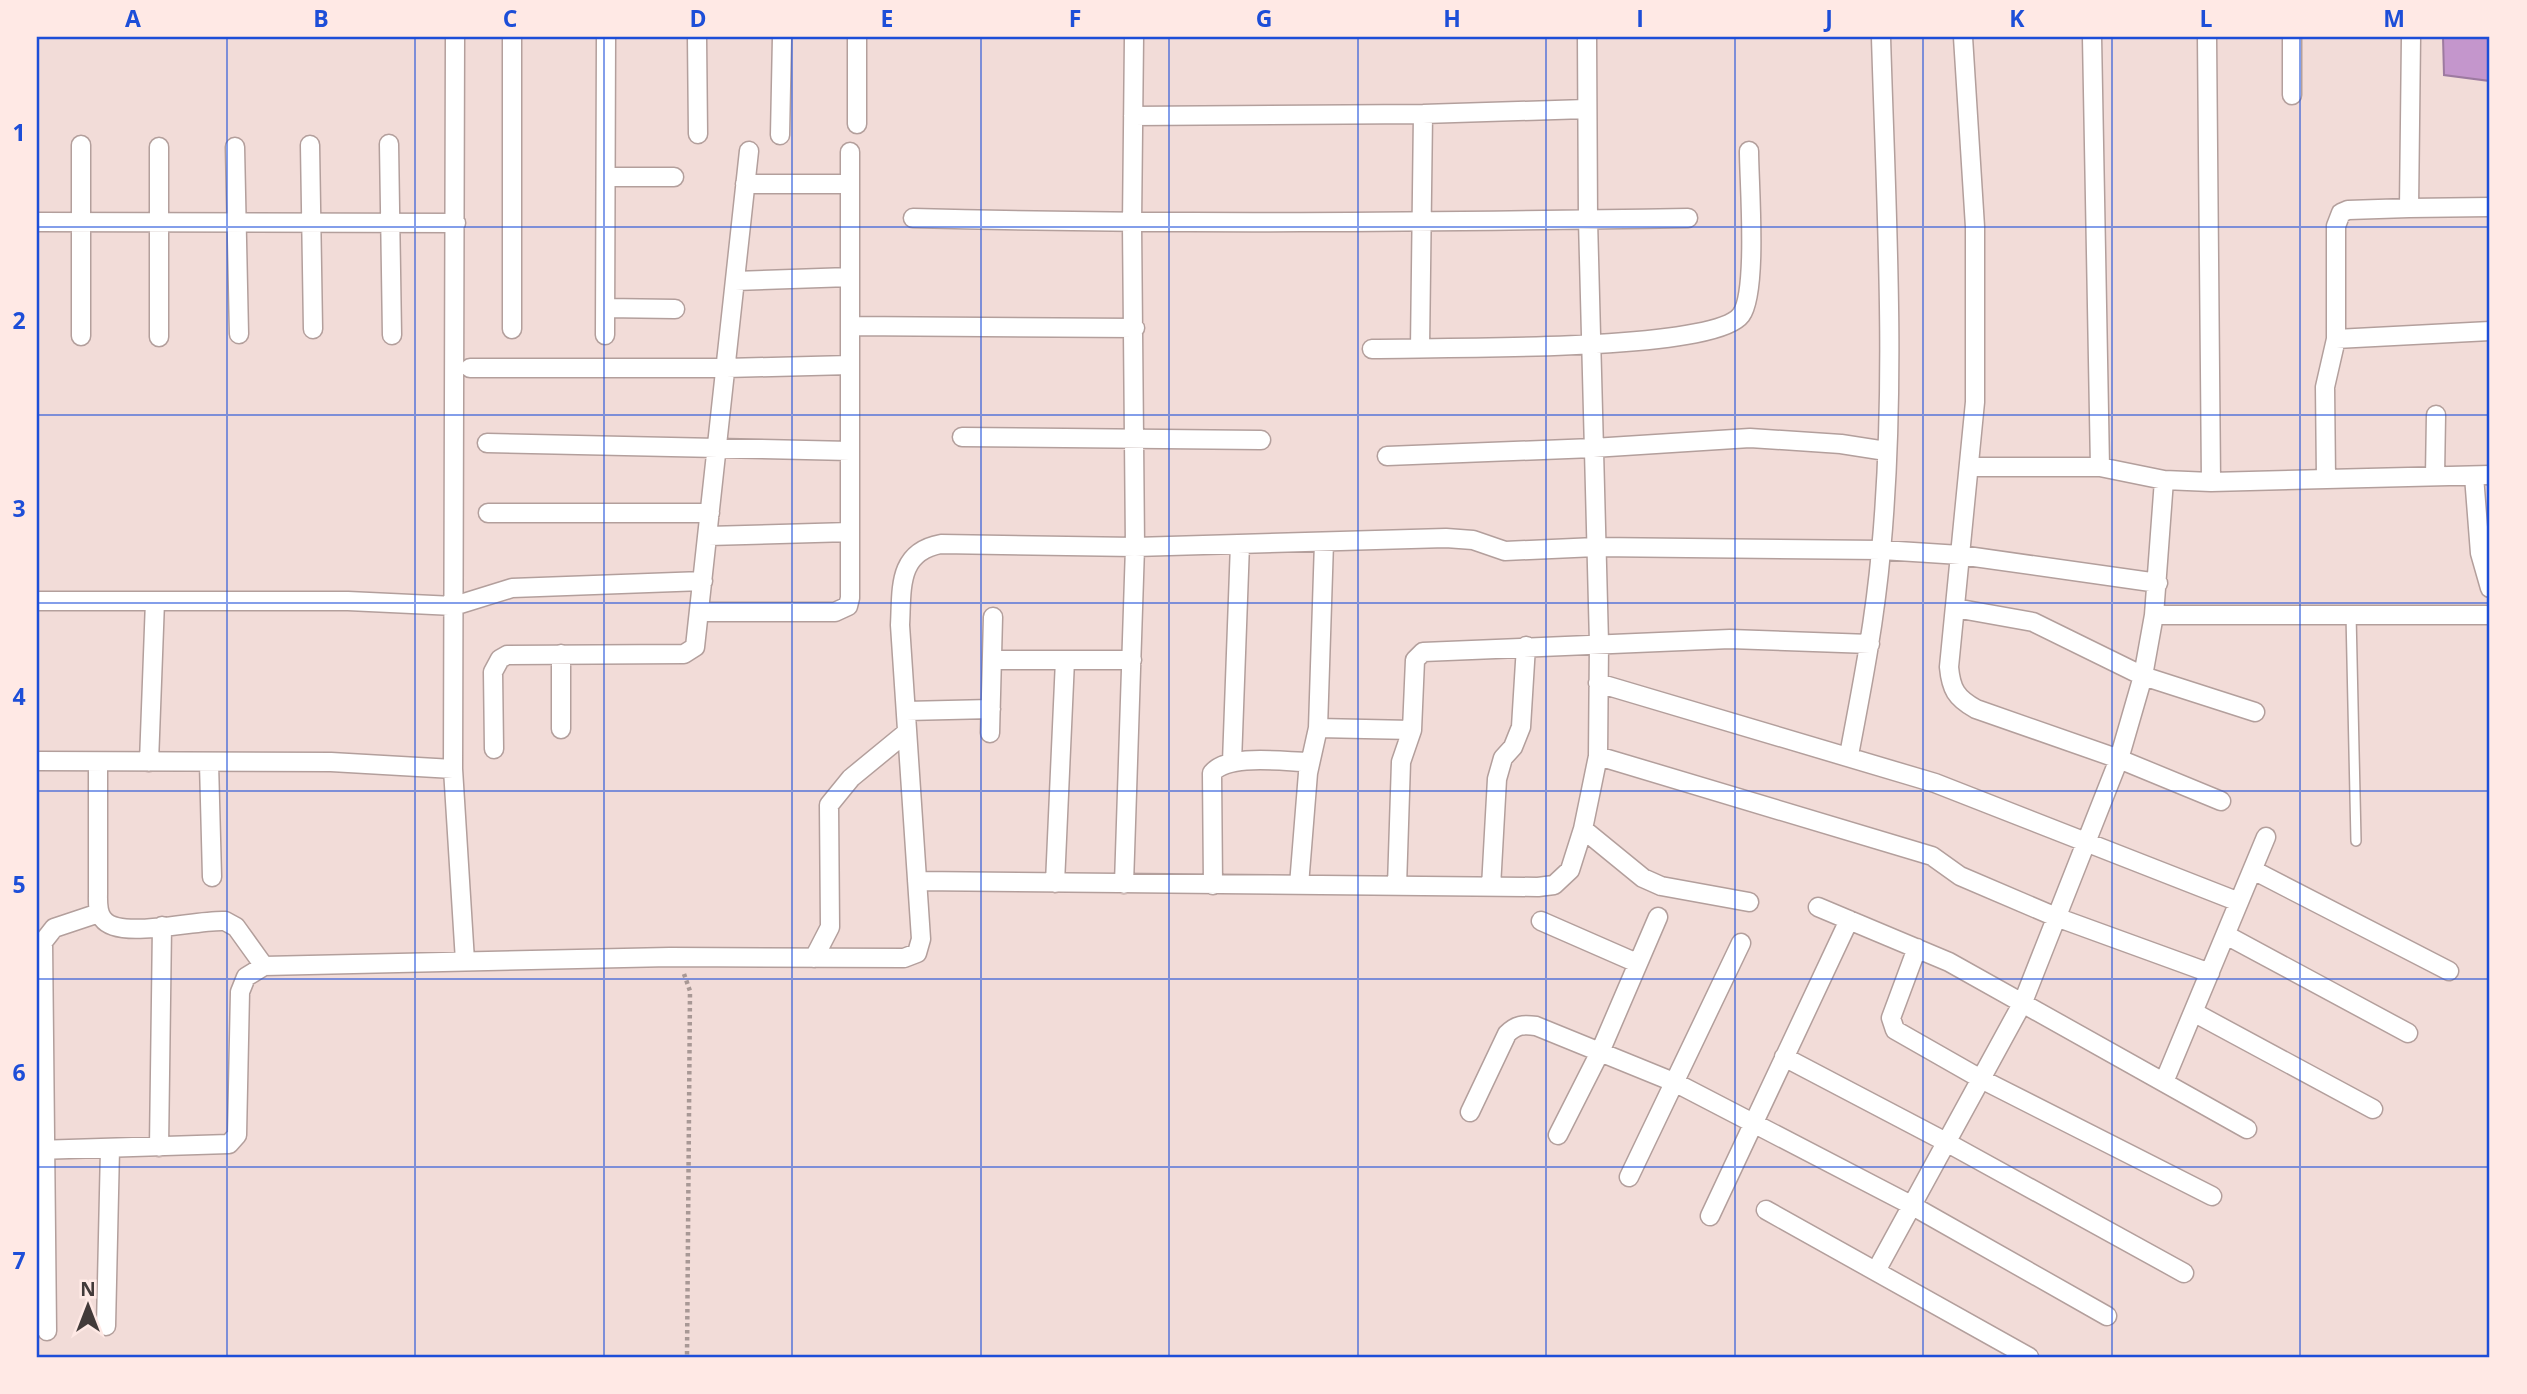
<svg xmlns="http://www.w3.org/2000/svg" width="2527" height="1394" font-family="'Open Sans',sans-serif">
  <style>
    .water { fill: #c496cc; stroke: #9d7aa0; stroke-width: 2 }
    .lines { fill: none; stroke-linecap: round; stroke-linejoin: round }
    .service-casing { stroke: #b39f9c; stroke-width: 12 }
    .minor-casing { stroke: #b39f9c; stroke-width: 21 }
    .path { stroke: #a89895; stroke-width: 4.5; stroke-dasharray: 3.5 3.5; stroke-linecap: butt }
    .service { stroke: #fff; stroke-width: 9 }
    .minor { stroke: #fff; stroke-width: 18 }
    .grid { fill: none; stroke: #1d4ed8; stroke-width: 2; stroke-opacity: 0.55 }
    .neatline { fill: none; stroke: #1d4ed8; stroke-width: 2.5 }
    .grid-label { font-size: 23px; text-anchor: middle; font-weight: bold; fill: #1d4ed8 }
  </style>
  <rect width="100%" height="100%" fill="#f2dcd8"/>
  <path class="water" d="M2443 37H2490V81L2444 75Z"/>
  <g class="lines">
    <defs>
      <path id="service" d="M2351 614 2356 841"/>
      <path id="minor" d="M455 37 453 769 465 961
        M512 37V329
        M697 37 698 134
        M857 37V124
        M1963 37 1975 227V402L1949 667C1951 689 1956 698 1976 709L2119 759 2221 801
        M2092 37 2100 467
        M2207 37 2211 482
        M2292 37V95
        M1133 116 1423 114 1586 109
        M780 135 782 37
        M389 144 392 335
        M310 145 313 329
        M159 147V337
        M235 147 239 334
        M607 177H674
        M745 184H850
        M2409 208 2490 207
        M913 218C1172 225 1430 222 1688 218
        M37 222 456 223
        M735 281 850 277
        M606 308 675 309
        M850 326 1135 328
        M605 335 606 37
        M81 336V145
        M2336 339 2490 331
        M1420 348 1423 114
        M1372 349C1430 347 1713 353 1741 315 1758 292 1749 183 1749 151
        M470 368H726L850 365
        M962 437 1261 440
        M487 443 850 451
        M1387 456 1593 448 1750 438 1841 444 1886 451
        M1970 467H2100L2164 480 2211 482 2490 475
        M2435 476 2436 415
        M2474 476 2480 553 2490 588
        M2326 478 2325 387 2336 339V226L2341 213 2348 210 2409 208 2411 37
        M488 513H710
        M708 536 850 532
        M37 601H348L454 606 512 588 703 581
        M1955 608 2033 622 2143 676 2255 712
        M700 612H835L848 606 850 598V152
        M2154 615H2490
        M561 654V729
        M992 660H1132
        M1598 683 1935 783 2239 902
        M906 711 991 709
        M1318 728 1412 730
        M990 733 993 617
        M494 749 493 672 500 659 507 655 684 654 695 647 749 151
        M1849 755C1862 687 1875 620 1881 551 1897 380 1886 208 1881 37
        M1598 756 1932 856 1960 876 2056 917 2210 973
        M37 761 331 762 453 769
        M98 762V893C98 902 97 912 103 919 119 941 197 919 225 921L236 927 264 966
        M149 762 155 601
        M1232 762 1240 544
        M209 763 212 877
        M1583 829 1643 878 1661 886 1749 902
        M2253 870 2449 971
        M917 881 1538 887 1554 885 1570 870 1583 829 1598 756 1599 643 1588 220 1587 37
        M1055 883 1065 660
        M1124 884 1135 547 1132 224 1134 37
        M1213 885 1212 773C1229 753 1285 762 1310 762
        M1299 885 1308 773 1318 728 1324 542
        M1397 886 1401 762 1412 730 1415 660 1423 652 1730 639 1870 644
        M1491 887 1497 779 1503 758 1513 747 1521 727 1526 646
        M1818 907 1949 962 2247 1129
        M1541 921 1637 963
        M2226 935 2408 1033
        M1917 948 1891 1018 1895 1030 1981 1079 2212 1196
        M814 958 830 927 829 805 851 778 907 732
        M2195 1013 2373 1109
        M1784 1057 1946 1142 2184 1273
        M2164 1082 2266 837
        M1470 1112 1507 1034C1516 1025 1523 1024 1536 1026L1676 1083 1911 1205 2107 1316
        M1558 1135 1600 1052 1658 917
        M159 1147 162 926
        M37 1150 229 1144 237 1135 240 992 246 977 264 966 670 957 904 958 917 953 921 939 900 625C902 589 897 552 941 544L1135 547 1446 538 1473 540 1505 551 1596 547 1882 550 1960 555 2158 583
        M1629 1177 1741 943
        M1766 1210 2029 1357
        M1710 1216 1849 920
        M1876 1271 2023 1002 2119 759 2143 676 2154 615 2164 480
        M106 1326 110 1149
        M47 1331 43 942 54 928 99 913"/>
    </defs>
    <use href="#service" class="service-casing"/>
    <use href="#minor" class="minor-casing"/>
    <path class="path" d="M684 974 690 991 687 1357"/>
    <use href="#service" class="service"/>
    <use href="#minor" class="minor"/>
  </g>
  <path class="grid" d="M227 37V1357M415 37V1357M604 37V1357M792 37V1357M981 37V1357M1169 37V1357M1358 37V1357M1546 37V1357M1735 37V1357M1923 37V1357M2112 37V1357M2300 37V1357M37 227H2490M37 415H2490M37 603H2490M37 791H2490M37 979H2490M37 1167H2490"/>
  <rect width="2527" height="1394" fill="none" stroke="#ffe9e5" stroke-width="77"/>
  <g transform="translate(88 1306)" stroke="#ffe9e5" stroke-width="5" paint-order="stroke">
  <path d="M0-5L12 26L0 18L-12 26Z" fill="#423a39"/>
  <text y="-10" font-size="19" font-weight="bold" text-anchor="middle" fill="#423a39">N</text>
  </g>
  <rect x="38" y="38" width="2450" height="1318" class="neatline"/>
  <g class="grid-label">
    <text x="133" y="27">A</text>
    <text x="321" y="27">B</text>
    <text x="510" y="27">C</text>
    <text x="698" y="27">D</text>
    <text x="887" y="27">E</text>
    <text x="1075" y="27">F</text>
    <text x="1264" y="27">G</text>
    <text x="1452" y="27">H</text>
    <text x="1640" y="27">I</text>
    <text x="1829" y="27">J</text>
    <text x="2017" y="27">K</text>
    <text x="2206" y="27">L</text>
    <text x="2394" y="27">M</text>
    <text x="19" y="141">1</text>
    <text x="19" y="329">2</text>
    <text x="19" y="517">3</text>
    <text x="19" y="705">4</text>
    <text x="19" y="893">5</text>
    <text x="19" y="1081">6</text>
    <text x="19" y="1269">7</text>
  </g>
</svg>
